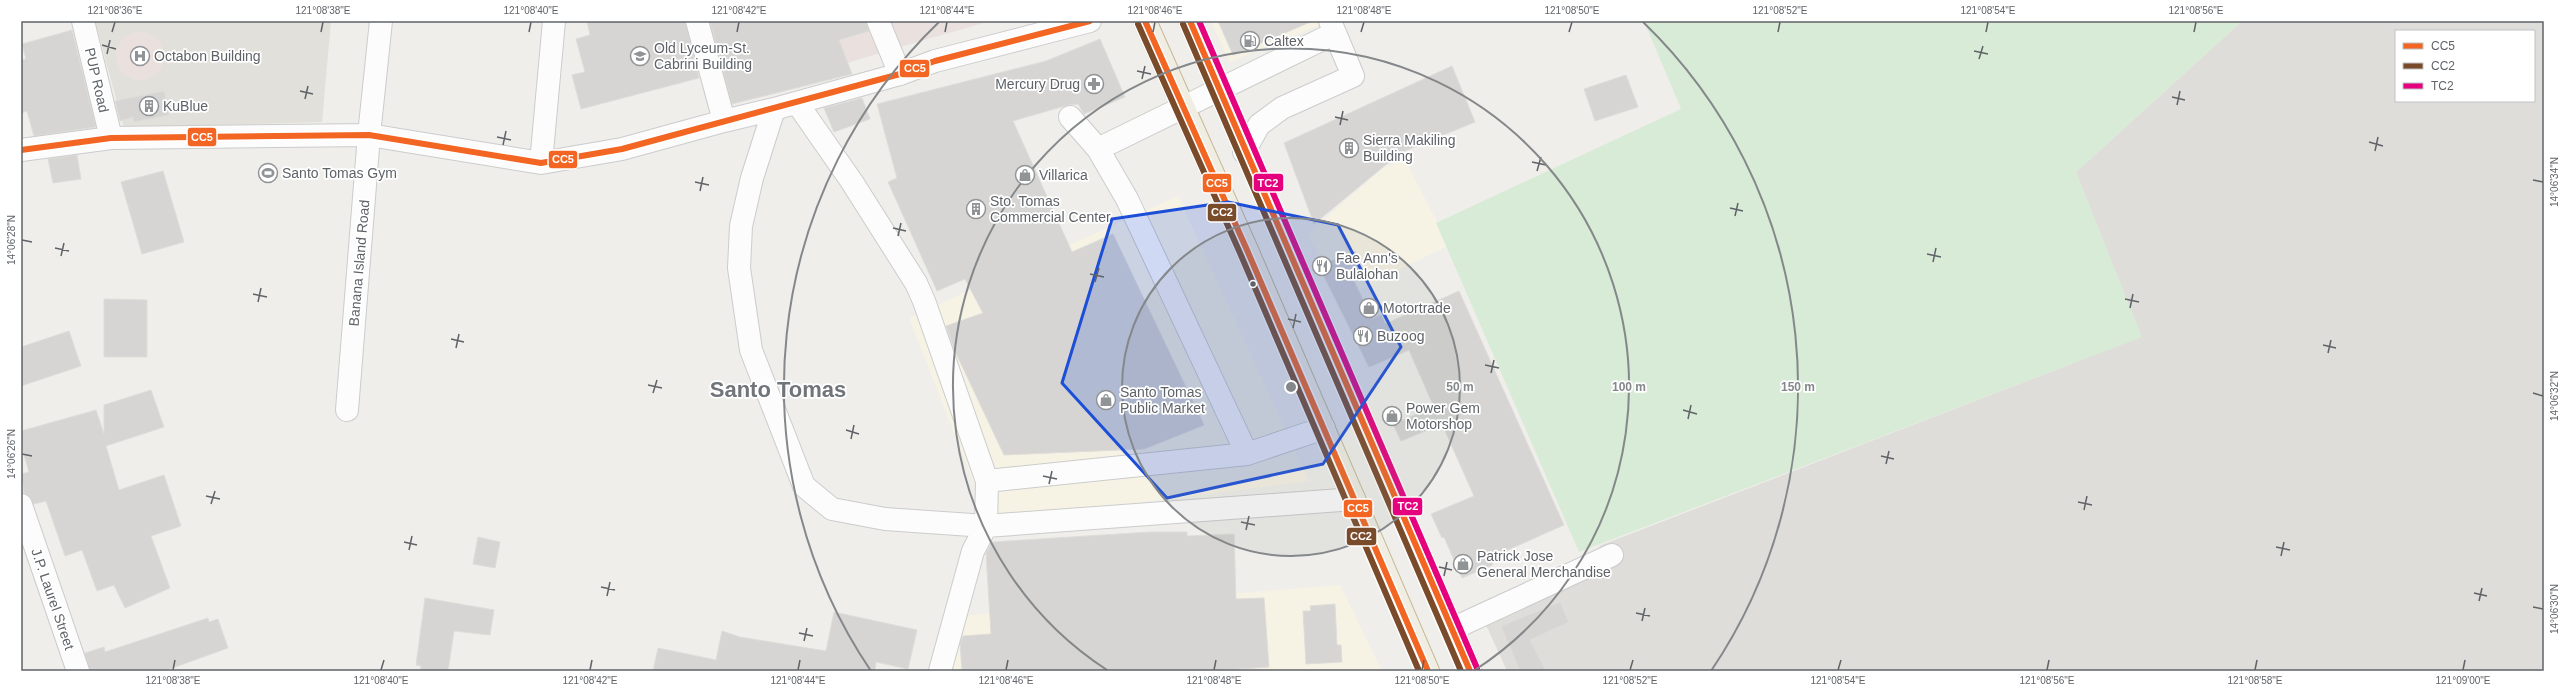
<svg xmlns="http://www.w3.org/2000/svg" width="2565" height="692" font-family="Arial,sans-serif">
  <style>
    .commercial { fill: #f7f3e4 }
    .industrial { fill: #dfddda; fill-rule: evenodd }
    .education { fill: #e2e0da }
    .medical { fill: #eae0de }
    .green { fill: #d8ebd6 }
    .building { fill: #d6d5d3; stroke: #deddd9 }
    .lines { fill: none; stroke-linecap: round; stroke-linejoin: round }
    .minor-casing { stroke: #cbcccc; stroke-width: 24 }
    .highway-casing { stroke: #c8b996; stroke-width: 24 }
    .minor { stroke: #fdfcfc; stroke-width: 22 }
    .highway { stroke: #f0ede3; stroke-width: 22 }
    .bus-1-casing { stroke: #fff; stroke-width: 9 }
    .bus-2-casing { stroke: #fff; stroke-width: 9 }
    .bus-3-casing { stroke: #fff; stroke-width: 9 }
    .bus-1 { stroke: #f26522; stroke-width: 6 }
    .bus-2 { stroke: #7a4b2a; stroke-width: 6 }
    .bus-3 { stroke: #e5007d; stroke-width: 6 }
    .marked { fill: #1d4ed8; fill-opacity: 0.2; stroke: #1d4ed8; stroke-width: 3; stroke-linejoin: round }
    .ticks { fill: none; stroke: #5f6368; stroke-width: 1.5 }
    .ring { fill: none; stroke: #84888a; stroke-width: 2 }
    .bus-dot { fill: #5f6368; stroke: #fff; stroke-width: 1.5 }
    .labels { text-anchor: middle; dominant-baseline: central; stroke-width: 3.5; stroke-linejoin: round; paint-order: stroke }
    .poi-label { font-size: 14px; fill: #5f6368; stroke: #fff; text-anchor: start }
    .street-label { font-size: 14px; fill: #5f6368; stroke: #fff }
    .town-label { font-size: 22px; font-weight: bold; fill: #70757a; stroke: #fff }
    .centre { fill: #84888a; stroke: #fff; stroke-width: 2 }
    .ring-label { font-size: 12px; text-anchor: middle; font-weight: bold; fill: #84888a; stroke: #fff; stroke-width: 3.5; stroke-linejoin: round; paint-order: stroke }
    .line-badge { stroke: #fff; stroke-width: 1.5 }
    .badge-label { font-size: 11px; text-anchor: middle; font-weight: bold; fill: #fff }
    .neatline { fill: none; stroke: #5f6368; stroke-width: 1.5 }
    .ticks-label { font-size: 10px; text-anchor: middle; fill: #5f6368 }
  </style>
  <rect width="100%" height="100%" fill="#efeeea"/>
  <path class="commercial" d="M1211 21H1329L1230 62Z
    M1405 160 1449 245 1340 299 1308 234 1383 168Z
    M1178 196 1309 481 989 522 909 318Z
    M1340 585 1382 671H947L961 616Z"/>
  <path class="industrial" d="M2242 21H2544V671H1507L1486 625 1614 561 1599 546 2141 337 2076 172ZM2396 31H2534V101H2396Z"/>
  <path class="education" d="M95 21H331L322 122 124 128Z"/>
  <path class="medical" d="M702 21H991L896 48 725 101Z
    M116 56a24 24 0 1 1 48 0a24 24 0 1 1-48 0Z"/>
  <path class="green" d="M1644 21H2242L2076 172 2142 337 1579 552 1436 223 1681 109Z"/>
  <path class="building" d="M587 21H685L699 78 581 109 572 75 585 72 576 39 590 35Z
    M710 21H866L869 31 839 40 852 74 732 104Z
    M1218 21H1313L1233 55Z
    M72 30 96 127 34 136 27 111 21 113V60L26 59 22 44Z
    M1100 39 1125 97 1084 114 1078 104 1068 105 1013 121 1072 252 1113 234 1204 425 1144 449 1004 455 954 349 946 326 983 313 965 279 937 291 888 182 897 178 877 104 1046 61Z
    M1452 66 1475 122 1400 153 1314 224 1284 143Z
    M1626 75 1638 107 1595 121 1584 89Z
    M164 91 169 115 134 122 133 117 120 121 115 101Z
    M862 98 870 119 834 132 824 108Z
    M77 155 81 179 53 183 48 159Z
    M163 171 184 242 142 254 121 182Z
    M1355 251 1366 276 1354 281 1372 319 1381 315 1385 324 1459 291 1564 525 1490 558 1493 565 1462 578 1444 537 1442 538 1431 514 1474 496 1442 424 1401 441 1393 424 1434 407 1409 350 1369 367 1319 266Z
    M104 299 147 300V357H104Z
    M69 331 81 366 21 386V347Z
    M151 390 164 427 106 446 119 490 164 475 181 526 151 536 170 588 125 608 114 585 97 591 82 550 65 556 46 501 34 504 29 496 24 493 21 474 29 472 21 445V431L96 410 104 434V405Z
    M1149 532H1187V536L1234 534 1236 599 1264 598 1269 667 1210 671H962L960 644 963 636 991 634 986 553 992 542Z
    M478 537 500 542 495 568 473 564Z
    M425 598 494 610 490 635 454 631 448 671H420L421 666 416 665Z
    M1560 602 1569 622 1530 640 1546 671H1520L1501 626Z
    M1335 604 1337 645H1341L1342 662 1306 664 1303 611H1311L1310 606Z
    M834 612 917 630 908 669 876 662 875 671H653L658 648 716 660 722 631 740 637 826 651Z
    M208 618 209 622 218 619 228 648 164 671H90L85 653 104 647 105 652Z"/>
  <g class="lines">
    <defs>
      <path id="minor" d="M83 21 111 138
        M697 21 724 121
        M878 21 900 74
        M774 109 752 178 741 226 739 268 751 350 804 486 832 509 885 519 986 526 987 481 924 301 916 283 852 182 797 103
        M1070 117 1098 149 1127 199 1247 454 1324 428
        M1098 149 1335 33
        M21 150 111 138 369 135 541 163 622 149 724 121 774 109 900 74 935 61 1090 21
        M1244 152 1259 125 1282 108 1353 76 1330 21
        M541 163 554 21
        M347 410 369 135 381 21
        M987 481 1247 454
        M21 505 78 671
        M1452 629 1612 555
        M940 671 973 551 986 526 1354 499"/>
      <path id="highway" d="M1145 21 1247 250 1428 671
        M1190 21 1470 671"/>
    </defs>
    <use href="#minor" class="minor-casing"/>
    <use href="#highway" class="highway-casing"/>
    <use href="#minor" class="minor"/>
    <use href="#highway" class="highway"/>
    <defs>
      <path id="bus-1" d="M1145 21 1247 250 1428 671
        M1190 21 1470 671
        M21 150 111 138 369 135 541 163 622 149 900 74 935 61 1090 21"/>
      <path id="bus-2" d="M1138 24 1240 253 1419 671
        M1183 24 1461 671"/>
      <path id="bus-3" d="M1199 21 1477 668"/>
    </defs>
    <use href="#bus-1" class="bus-1-casing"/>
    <use href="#bus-2" class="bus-2-casing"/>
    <use href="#bus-3" class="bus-3-casing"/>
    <use href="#bus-1" class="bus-1"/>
    <use href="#bus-2" class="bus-2"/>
    <use href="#bus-3" class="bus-3"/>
  </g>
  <path class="marked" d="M1228 202 1338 225 1401 347 1323 464 1167 498 1062 383 1112 219Z"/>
  <path class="ticks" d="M112 32 115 22M321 32 323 22M529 32 531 22M737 32 739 22M945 32 947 22M1153 32 1155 22M1361 32 1364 22M1569 32 1572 22M1778 32 1780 22M1986 32 1988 22M2194 32 2196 22M102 45 116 49M1974 51 1988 54M107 54 110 40M1979 59 1983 46M1137 71 1151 74M1142 79 1145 66M300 91 313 94M2172 97 2185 100M305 99 308 86M2177 105 2180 91M1335 117 1348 120M1340 125 1343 111M497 137 511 140M2369 142 2383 146M503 145 506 131M2375 151 2378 137M1532 162 1546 165M1537 171 1541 157M2533 180 2543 182M695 182 709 185M700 191 703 177M1730 208 1743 211M1735 216 1738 203M893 228 906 231M898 236 901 223M22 240 32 242M55 248 69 251M1927 254 1941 257M61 256 64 243M1933 262 1936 248M1090 274 1104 277M1095 282 1099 268M253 294 267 297M2125 299 2139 302M258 302 261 288M2130 308 2133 294M1288 319 1301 322M1293 328 1296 314M451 339 464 342M2323 345 2336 348M456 348 459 334M2328 353 2331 340M1485 365 1499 368M1491 373 1494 360M648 385 662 388M653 393 657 380M2533 393 2543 396M1683 410 1697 414M1688 419 1691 405M846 430 859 434M851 439 854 425M22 454 32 456M1881 456 1894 459M1886 464 1889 451M1043 476 1057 479M1049 484 1052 471M206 496 220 499M2078 502 2092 505M211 504 215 491M2084 510 2087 496M1241 522 1255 525M1246 530 1249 516M404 542 417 545M2276 547 2290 550M409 550 412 536M2281 556 2284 542M1439 567 1452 570M1444 576 1447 562M601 587 615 590M2474 593 2487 596M607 596 610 582M2479 601 2482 588M2533 607 2543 609M1636 613 1650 616M1642 621 1645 608M799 633 813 636M804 641 807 628M173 670 175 660M381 670 384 660M590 670 592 660M798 670 800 660M1006 670 1008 660M1214 670 1216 660M1422 670 1424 660M1630 670 1633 660M1838 670 1841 660M2047 670 2049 660M2255 670 2257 660M2463 670 2465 660"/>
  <circle cx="1291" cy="387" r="169" fill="#84888a" fill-opacity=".12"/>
  <g class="ring">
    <circle cx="1291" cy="387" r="169"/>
    <path d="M1107 670A338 338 0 1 1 1475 670"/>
    <path d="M871 671A507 507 0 0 1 939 22M1643 22A507 507 0 0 1 1711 671"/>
  </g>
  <defs>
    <symbol id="fuel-ring" viewBox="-11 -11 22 22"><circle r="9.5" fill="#fff" stroke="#919496" stroke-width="1.5"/><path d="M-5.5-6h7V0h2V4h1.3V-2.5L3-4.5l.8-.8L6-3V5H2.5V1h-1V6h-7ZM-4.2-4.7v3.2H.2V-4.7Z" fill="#919496"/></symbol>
    <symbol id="hospital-ring" viewBox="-11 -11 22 22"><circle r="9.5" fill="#fff" stroke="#919496" stroke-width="1.5"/><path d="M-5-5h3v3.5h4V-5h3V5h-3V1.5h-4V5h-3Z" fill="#919496"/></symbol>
    <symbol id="university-ring" viewBox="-11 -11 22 22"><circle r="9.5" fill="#fff" stroke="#919496" stroke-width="1.5"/><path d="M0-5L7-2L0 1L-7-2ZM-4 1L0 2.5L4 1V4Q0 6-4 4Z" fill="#919496"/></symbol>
    <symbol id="pharmacy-ring" viewBox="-11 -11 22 22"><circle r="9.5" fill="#fff" stroke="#919496" stroke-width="1.5"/><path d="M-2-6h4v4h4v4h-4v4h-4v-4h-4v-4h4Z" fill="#919496"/></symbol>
    <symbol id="building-ring" viewBox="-11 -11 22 22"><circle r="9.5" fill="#fff" stroke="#919496" stroke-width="1.5"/><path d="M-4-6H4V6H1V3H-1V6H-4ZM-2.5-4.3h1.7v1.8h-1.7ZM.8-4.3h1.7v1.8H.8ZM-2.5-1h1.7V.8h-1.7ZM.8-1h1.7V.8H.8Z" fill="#919496"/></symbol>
    <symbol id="stadium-ring" viewBox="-11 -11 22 22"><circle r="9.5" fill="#fff" stroke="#919496" stroke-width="1.5"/><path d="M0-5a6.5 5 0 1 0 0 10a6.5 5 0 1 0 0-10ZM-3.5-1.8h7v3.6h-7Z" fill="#919496"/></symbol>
    <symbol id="shop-ring" viewBox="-11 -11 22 22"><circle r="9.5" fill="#fff" stroke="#919496" stroke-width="1.5"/><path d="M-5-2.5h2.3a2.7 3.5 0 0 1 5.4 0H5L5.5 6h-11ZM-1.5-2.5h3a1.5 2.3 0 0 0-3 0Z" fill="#919496"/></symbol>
    <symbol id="restaurant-ring" viewBox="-11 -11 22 22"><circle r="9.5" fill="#fff" stroke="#919496" stroke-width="1.5"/><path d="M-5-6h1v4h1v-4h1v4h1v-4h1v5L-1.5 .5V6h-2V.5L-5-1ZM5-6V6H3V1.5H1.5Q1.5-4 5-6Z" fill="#919496"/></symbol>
  </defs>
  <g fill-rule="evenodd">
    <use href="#fuel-ring" x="1239" y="30" width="22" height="22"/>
    <use href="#hospital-ring" x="129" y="45" width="22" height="22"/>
    <use href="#university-ring" x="629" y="45" width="22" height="22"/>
    <use href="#pharmacy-ring" x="1083" y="73" width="22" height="22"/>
    <use href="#building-ring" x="138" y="95" width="22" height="22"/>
    <use href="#building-ring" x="1338" y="137" width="22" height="22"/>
    <use href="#stadium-ring" x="257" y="162" width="22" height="22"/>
    <use href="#shop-ring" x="1014" y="164" width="22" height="22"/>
    <use href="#building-ring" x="965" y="198" width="22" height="22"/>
    <use href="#restaurant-ring" x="1311" y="255" width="22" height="22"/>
    <use href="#shop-ring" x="1358" y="297" width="22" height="22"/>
    <use href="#restaurant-ring" x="1352" y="325" width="22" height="22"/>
    <use href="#shop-ring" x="1095" y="389" width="22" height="22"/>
    <use href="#shop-ring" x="1381" y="405" width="22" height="22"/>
    <use href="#shop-ring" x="1452" y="553" width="22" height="22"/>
  </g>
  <circle class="bus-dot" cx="1253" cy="284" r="3.5"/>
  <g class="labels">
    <g class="poi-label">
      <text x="1264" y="41">Caltex</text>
      <text x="654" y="48">Old Lyceum-St.<tspan x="654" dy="16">Cabrini Building</tspan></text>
      <text x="154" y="56">Octabon Building</text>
      <text x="1080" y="84" text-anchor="end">Mercury Drug</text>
      <text x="163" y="106">KuBlue</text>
      <text x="1363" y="140">Sierra Makiling<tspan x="1363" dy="16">Building</tspan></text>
      <text x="282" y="173">Santo Tomas Gym</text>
      <text x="1039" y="175">Villarica</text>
      <text x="990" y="201">Sto. Tomas<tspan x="990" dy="16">Commercial Center</tspan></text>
      <text x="1336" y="258">Fae Ann's<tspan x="1336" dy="16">Bulalohan</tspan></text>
      <text x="1383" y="308">Motortrade</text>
      <text x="1377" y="336">Buzoog</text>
      <text x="1120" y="392">Santo Tomas<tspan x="1120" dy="16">Public Market</tspan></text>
      <text x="1406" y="408">Power Gem<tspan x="1406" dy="16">Motorshop</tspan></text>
      <text x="1477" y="556">Patrick Jose<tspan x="1477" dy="16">General Merchandise</tspan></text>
    </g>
    <g class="street-label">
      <text transform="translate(97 80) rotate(77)">PUP Road</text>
      <text transform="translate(359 263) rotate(-85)">Banana Island Road</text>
      <text transform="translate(53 599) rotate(71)">J.P. Laurel Street</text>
    </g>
    <g class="town-label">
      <text x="778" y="389">Santo Tomas</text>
    </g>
  </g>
  <circle cx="1291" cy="387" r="6" class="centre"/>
  <g class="ring-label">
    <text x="1460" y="391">50 m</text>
    <text x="1629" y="391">100 m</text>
    <text x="1798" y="391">150 m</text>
  </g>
  <g class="line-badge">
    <rect x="899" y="59" width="31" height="19" rx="4" fill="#f26522"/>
    <rect x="187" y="127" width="30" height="20" rx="4" fill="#f26522"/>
    <rect x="548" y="150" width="30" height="19" rx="4" fill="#f26522"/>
    <rect x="1253" y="173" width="31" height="19" rx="4" fill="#e5007d"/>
    <rect x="1202" y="173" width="30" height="20" rx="4" fill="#f26522"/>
    <rect x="1207" y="203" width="30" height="19" rx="4" fill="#7a4b2a"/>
    <rect x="1392" y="497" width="31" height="19" rx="4" fill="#e5007d"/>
    <rect x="1343" y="499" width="30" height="19" rx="4" fill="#f26522"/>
    <rect x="1346" y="527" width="31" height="19" rx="4" fill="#7a4b2a"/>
  </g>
  <g class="badge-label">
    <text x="915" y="72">CC5</text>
    <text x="202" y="141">CC5</text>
    <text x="563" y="163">CC5</text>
    <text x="1268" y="187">TC2</text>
    <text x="1217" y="187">CC5</text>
    <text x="1222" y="216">CC2</text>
    <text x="1408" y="510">TC2</text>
    <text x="1358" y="512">CC5</text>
    <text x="1361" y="540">CC2</text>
  </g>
  <rect width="2565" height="692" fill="none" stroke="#ffffff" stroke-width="44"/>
  <rect x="2395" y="30" width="140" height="72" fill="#ffffff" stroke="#bfc1c3"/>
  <rect x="2403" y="43" width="20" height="6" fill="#f26522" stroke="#bfc1c3"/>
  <text x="2431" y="50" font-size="12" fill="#5f6368">CC5</text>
  <rect x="2403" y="63" width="20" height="6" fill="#7a4b2a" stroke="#bfc1c3"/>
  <text x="2431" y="70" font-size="12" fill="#5f6368">CC2</text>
  <rect x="2403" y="83" width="20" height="6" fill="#e5007d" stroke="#bfc1c3"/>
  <text x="2431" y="90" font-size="12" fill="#5f6368">TC2</text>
  <rect x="22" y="22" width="2521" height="648" class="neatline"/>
  <g class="ticks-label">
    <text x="115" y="14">121°08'36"E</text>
    <text x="323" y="14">121°08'38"E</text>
    <text x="531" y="14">121°08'40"E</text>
    <text x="739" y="14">121°08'42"E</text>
    <text x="947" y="14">121°08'44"E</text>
    <text x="1155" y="14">121°08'46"E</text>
    <text x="1364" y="14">121°08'48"E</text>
    <text x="1572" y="14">121°08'50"E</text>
    <text x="1780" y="14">121°08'52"E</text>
    <text x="1988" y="14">121°08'54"E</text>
    <text x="2196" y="14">121°08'56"E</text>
    <text transform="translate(2554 182) rotate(-90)" y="4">14°06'34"N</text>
    <text transform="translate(11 240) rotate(-90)" y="4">14°06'28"N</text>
    <text transform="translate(2554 396) rotate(-90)" y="4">14°06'32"N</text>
    <text transform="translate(11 454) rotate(-90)" y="4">14°06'26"N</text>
    <text transform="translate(2554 609) rotate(-90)" y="4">14°06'30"N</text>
    <text x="173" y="684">121°08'38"E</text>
    <text x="381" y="684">121°08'40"E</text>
    <text x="590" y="684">121°08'42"E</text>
    <text x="798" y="684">121°08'44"E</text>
    <text x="1006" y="684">121°08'46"E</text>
    <text x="1214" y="684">121°08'48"E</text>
    <text x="1422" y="684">121°08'50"E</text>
    <text x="1630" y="684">121°08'52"E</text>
    <text x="1838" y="684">121°08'54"E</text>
    <text x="2047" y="684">121°08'56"E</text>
    <text x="2255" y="684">121°08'58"E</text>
    <text x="2463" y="684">121°09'00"E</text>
  </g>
</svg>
